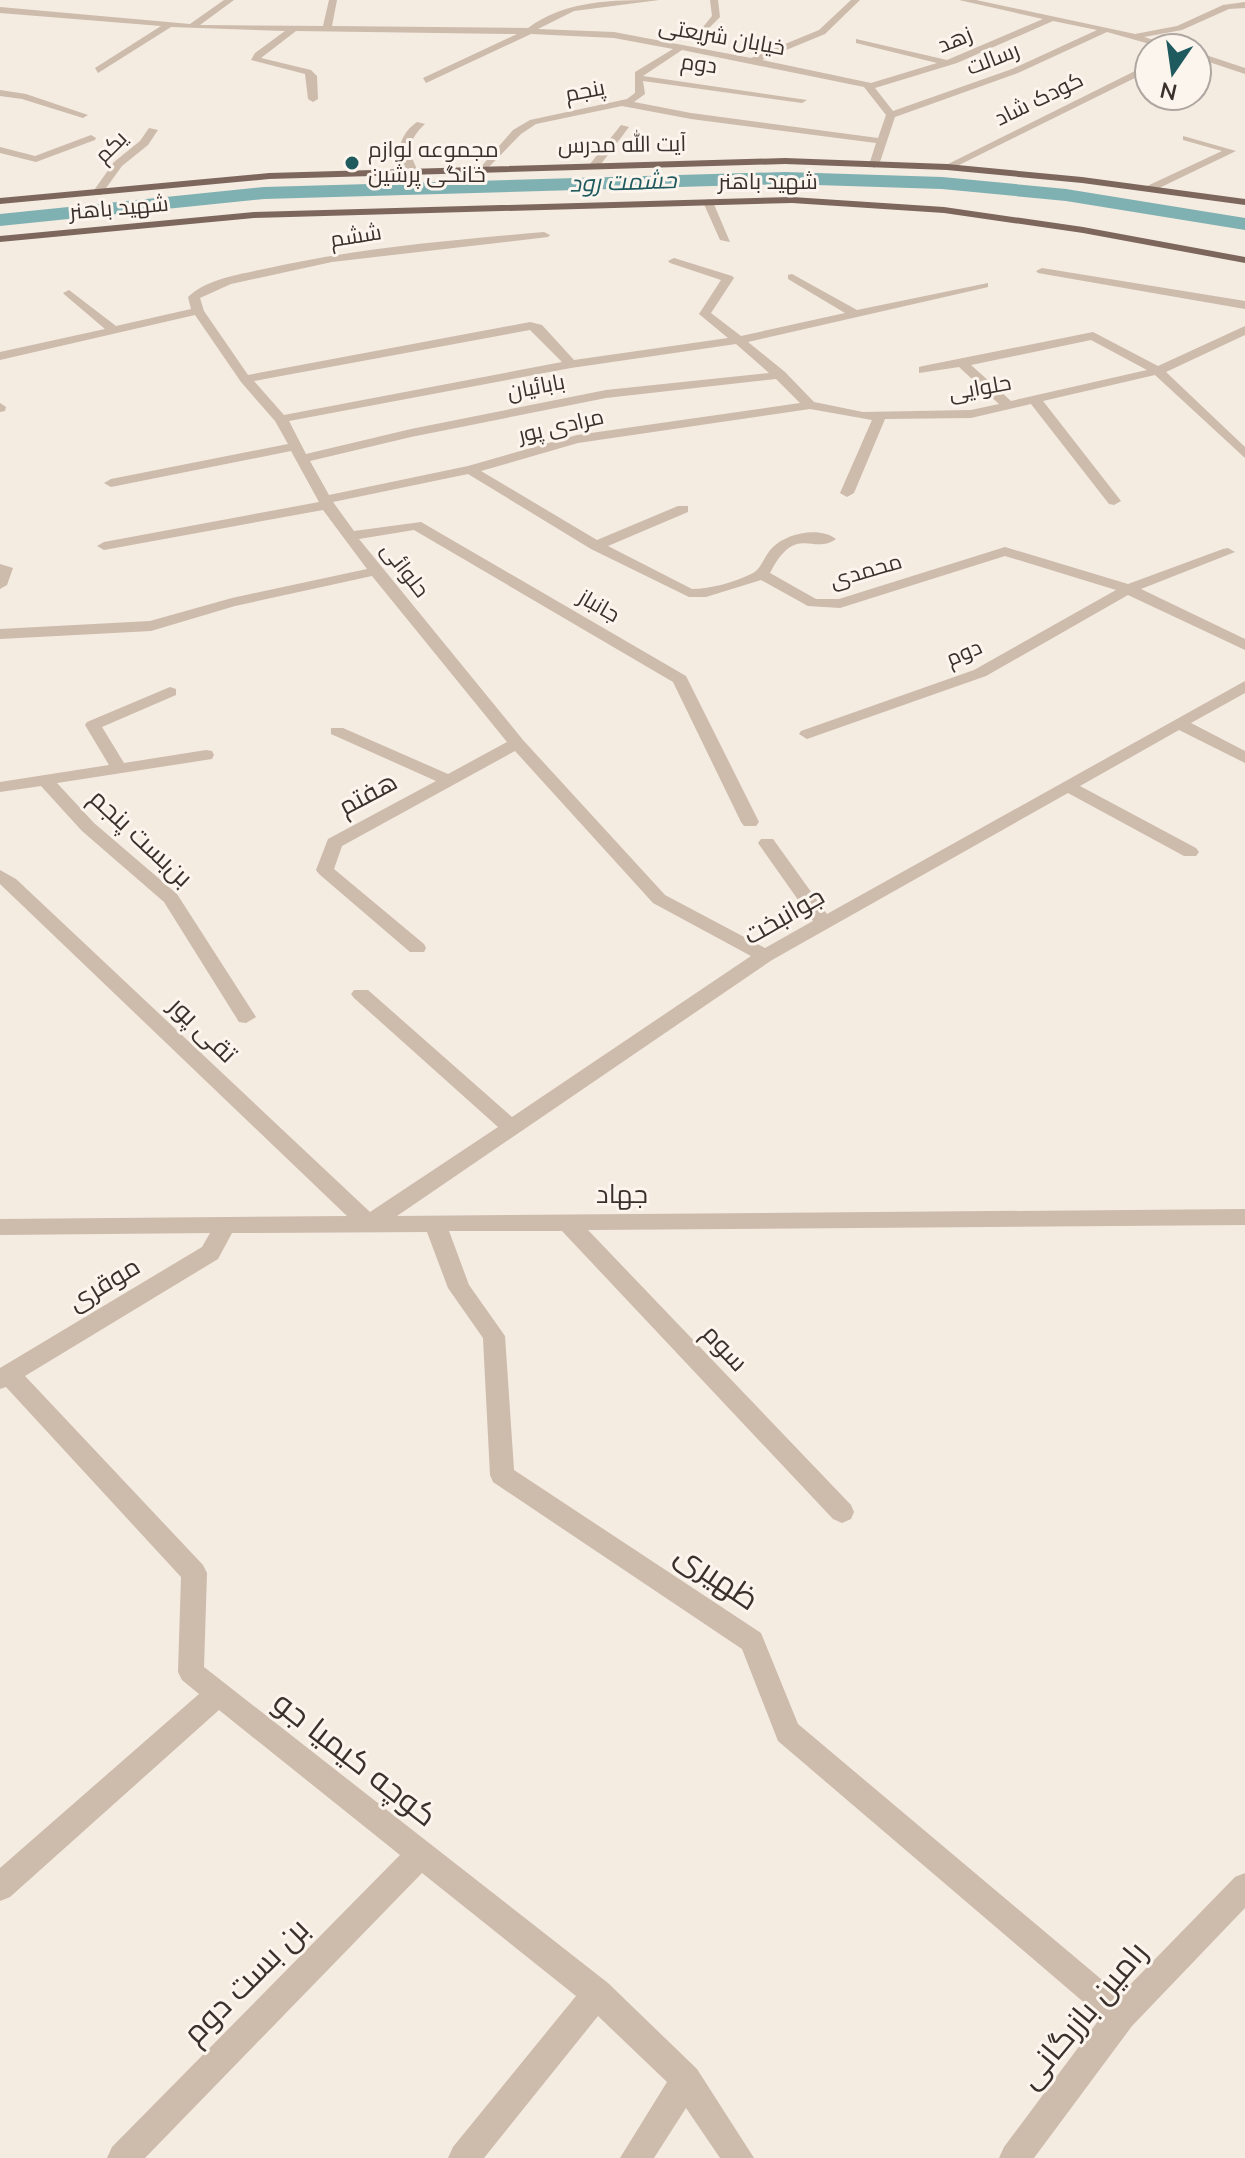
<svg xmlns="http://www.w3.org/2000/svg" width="1245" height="2158" font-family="'Nunito Sans',Cairo,sans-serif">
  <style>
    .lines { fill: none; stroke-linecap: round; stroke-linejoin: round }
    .canal { fill: #7fb0b2; fill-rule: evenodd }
    .minor { fill: #cdbbac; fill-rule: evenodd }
    .major { fill: #7d675c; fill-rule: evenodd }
    .poi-dot { fill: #1f5a5e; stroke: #fbf5ee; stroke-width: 3 }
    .labels { text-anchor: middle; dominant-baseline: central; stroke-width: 6; stroke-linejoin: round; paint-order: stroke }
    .far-street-label { font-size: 22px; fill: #3b302b; stroke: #fbf5ee }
    .far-poi-label { font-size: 22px; fill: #3b302b; stroke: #fbf5ee; text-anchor: start }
    .far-water-label { font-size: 24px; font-style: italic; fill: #1f5a5e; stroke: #fbf5ee }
    .street-label { font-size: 26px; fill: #3b302b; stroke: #fbf5ee }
    .near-street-label { font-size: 32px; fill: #3b302b; stroke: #fbf5ee }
  </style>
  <rect width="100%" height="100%" fill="#f4ebe1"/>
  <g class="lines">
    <path class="canal" d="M785 172 942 177 1066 189 1245 218V230L1066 201 942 189 785 184 264 199 0 226V214L264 187Z"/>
    <path class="minor" d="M224 0H234L200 25 323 26 329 0H337L332 26 528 28C566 0 613 0 659 0L574 11 538 29 614 32 751 58 819 30 851 0H860L825 34 762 60 871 83 937 63 856 43V39L947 60 1043 19 959 0H976L1135 34 1177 26 1223 5 1245 2V8L1229 9 1182 30 1144 37 1179 48H1164L1107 32 1018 73 895 117 879 165 874 168 869 165 876 143 691 119 622 106 536 124 521 134 485 171 480 168 513 130 530 120 627 99 635 93V72L673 49 614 38 531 34 426 83 423 78 517 34 296 31 261 58 311 70 317 76 318 99 313 102 308 99 305 74 251 60 255 53 285 31 171 27 98 73 95 68 161 26 0 13V7L190 24ZM1053 21 1097 30 1012 69 893 111 875 88 957 63ZM682 50 864 87 886 115 878 138 691 113 634 102 645 94 643 81 802 103 807 100 643 76Z
      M710 0H718L720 17 705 32H699L712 16Z
      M1197 52 1245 68V74L1197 58Z
      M1149 64V71L951 169 942 167Z
      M0 90 26 94 88 115 83 118 22 99 0 96Z
      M417 122 425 124C408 140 407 150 418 171L413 174C392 160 398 135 417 122Z
      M621 125 629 127 598 168H590V164Z
      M149 128 158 130 148 145 122 166 101 195H93L92 193 114 162 140 141Z
      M91 135 96 138 95 140 36 162 0 153V147L35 156Z
      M1183 136 1236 151 1153 191H1145V187L1222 151 1183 140Z
      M708 199 713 202 730 242 720 240 703 202Z
      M544 232 550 235 548 237 332 262 231 284 200 298 204 311 248 375 530 322 542 325 574 360 728 338 699 314 721 280 670 263 668 261 674 258 732 276 734 278 711 313 741 336 845 313 788 279V275L792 274 857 310 988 283V287L984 288 748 342 785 372 814 402 863 412 971 410 999 404 959 367 919 373V367L923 366 1093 332 1158 366 1245 326V335L1166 372 1245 447V458L1155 375 1043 401 1121 501 1114 505 1109 504 1031 404 971 418 885 419 854 493 847 497 840 493 872 420 810 409 578 443 481 471 597 540 678 506H688V512L608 546 692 589C710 589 736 582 753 573 761 569 765 555 772 548 786 533 820 526 836 539 813 556 796 522 770 573L816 599H839L1005 547 1128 584 1223 549 1228 548 1235 552 1141 589 1245 639V650L1128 595 986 676 807 739 799 734 801 731 974 670 1116 590 1005 556 840 608 808 606 761 580 706 597H689L591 549 468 474 333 502 354 531 421 522 686 676 759 822 756 826H744L741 822 673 682 414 530 359 539 523 740 665 895 765 948 813 921 758 843 761 839H773L827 914 1245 681V693L1191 723 1245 751V763L1179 730 1080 786 1196 848 1199 852 1196 856H1184L1068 793 772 960 397 1216 1245 1209V1225L588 1230 851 1505 854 1512 851 1519 842 1523 833 1519 562 1231H449L469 1285 505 1336 514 1470 761 1633 798 1724 1120 1995 1235 1877 1245 1873V1908L1132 2026 1034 2158H999L1004 2147 1101 2017 778 1741 742 1649 493 1482 490 1475 483 1338 448 1288 427 1232 232 1233 218 1259 25 1376 203 1565 207 1573 204 1667 608 1983 697 2069 754 2158H720L686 2108 654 2158H620L667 2082 598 2016 484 2158H448L453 2147 576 1996 422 1873 145 2158H107L112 2147 400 1855 219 1710 10 1897 0 1901V1868L199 1694 182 1680 178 1672 181 1577 6 1387 0 1389V1368L202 1247 210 1233 0 1235V1219L347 1216 0 884V870L16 879 370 1212 498 1127 354 998 351 994 354 990H368L512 1117 751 956 653 903 515 751 342 846 334 869 424 944 426 948 424 952H410L319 874 316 870 328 839 436 781 331 734V728H343L448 774 507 742 372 576 235 606 151 631 0 639V629L150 621 232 598 367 569 323 510 104 550 97 546 104 542 319 502 291 451 111 487 104 483 111 479 288 444 275 421 241 382 195 315 0 360V352L105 329 65 295 63 293 69 290 116 326 191 309 188 297C208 278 242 274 269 268 359 248 451 240 544 232ZM530 330 562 362 284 415 254 381ZM1091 340 1147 370 1011 401 971 365ZM736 344 769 373 606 390 411 429 306 454 289 421 571 368ZM776 379 800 403 577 435 468 466 329 495 310 461 411 437 606 398Z
      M1042 268 1245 301V309L1038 273 1036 271Z
      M0 403 6 407 5 411 0 412Z
      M0 564 13 568 7 585 0 589Z
      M170 687 176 689V695L102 727 124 763 206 750 212 751 214 755 212 759 57 783 94 823 177 894 256 1017 246 1023 239 1022 164 902 82 831 41 786 0 792V782L109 765 85 725 87 722Z"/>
    <path class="major" d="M785 158 947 164 1082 177 1245 199V205L1082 183 947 170 785 164 269 179 0 204V198L269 173Z
      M792 197 944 207 1083 227 1245 257V263L1083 233 944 213 792 203 254 218 0 242V236L254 212Z"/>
  </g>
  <circle class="poi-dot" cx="352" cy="163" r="8"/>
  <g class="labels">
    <g class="far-street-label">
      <text transform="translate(722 37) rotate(10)">خیابان شریعتی</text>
      <text transform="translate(955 40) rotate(-22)">زهد</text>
      <text transform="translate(993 59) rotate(-21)">رسالت</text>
      <text transform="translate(699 64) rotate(8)">دوم</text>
      <text transform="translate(585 91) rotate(-11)">پنجم</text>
      <text transform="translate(1039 99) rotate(-26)">کودک شاد</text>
      <text transform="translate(622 145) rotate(-1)">آیت الله مدرس</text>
      <text transform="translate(111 147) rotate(-45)">یکم</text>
      <text x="768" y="182">شهید باهنر</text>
      <text transform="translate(119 208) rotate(-5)">شهید باهنر</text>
      <text transform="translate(356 236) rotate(-9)">ششم</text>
      <text transform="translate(536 387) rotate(-11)">بابائیان</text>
      <text transform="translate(980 388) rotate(-10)">حلوایی</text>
      <text transform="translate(561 426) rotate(-13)">مرادی پور</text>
      <text transform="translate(405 570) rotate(52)">حلوائی</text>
      <text transform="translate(866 571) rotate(-16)">محمدی</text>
      <text transform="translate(599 606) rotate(30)">جانباز</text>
      <text transform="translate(964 653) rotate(-23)">دوم</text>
    </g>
    <g class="far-poi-label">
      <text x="368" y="150">مجموعه لوازم<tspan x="368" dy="25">خانگی پرشین</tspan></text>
    </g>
    <g class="far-water-label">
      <text transform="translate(623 182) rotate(-2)">حشمت رود</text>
    </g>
    <g class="street-label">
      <text transform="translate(368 794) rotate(-28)">هفتم</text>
      <text transform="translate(141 838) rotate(43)">بن‌بست پنجم</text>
      <text transform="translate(784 916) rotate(-30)">جوانبخت</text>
      <text transform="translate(203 1030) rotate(44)">تقی پور</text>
      <text x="622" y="1194">جهاد</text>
      <text transform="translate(104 1284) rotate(-31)">موقری</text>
      <text transform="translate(725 1348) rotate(47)">سوم</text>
    </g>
    <g class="near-street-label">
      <text transform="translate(717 1577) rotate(34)">ظهیری</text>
      <text transform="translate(355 1759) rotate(38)">کوچه کیمیا جو</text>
      <text transform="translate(246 1981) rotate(-45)">بن بست دوم</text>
      <text transform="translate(1083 2015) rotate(-50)">رامین بازرگانی</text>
    </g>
  </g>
  <g transform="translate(1173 72) rotate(193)"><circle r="38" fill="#fbf5ee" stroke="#aea6a0" stroke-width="2"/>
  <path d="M0-6L14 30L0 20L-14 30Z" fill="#1f5a5e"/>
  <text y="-12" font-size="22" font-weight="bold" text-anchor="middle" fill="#3b302b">N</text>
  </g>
</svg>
